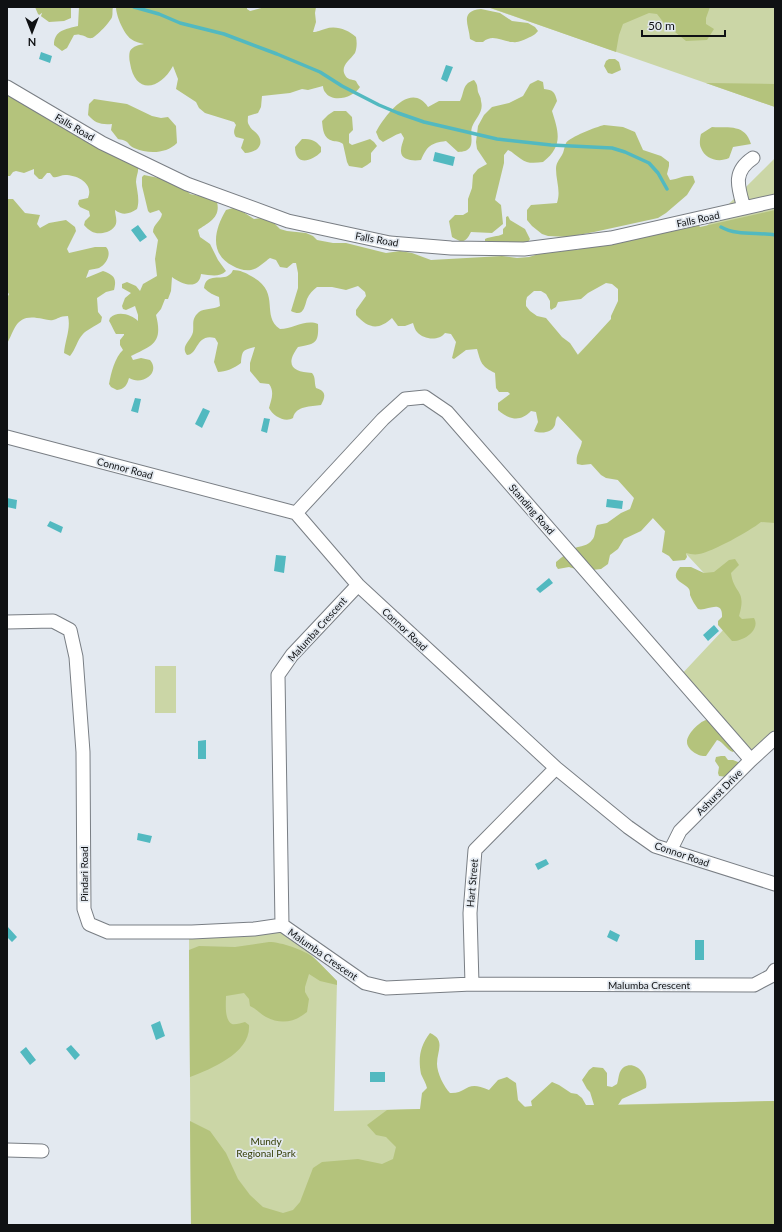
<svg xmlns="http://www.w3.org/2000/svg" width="782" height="1232" font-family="Lato,sans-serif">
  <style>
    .green { fill: #cbd6a6 }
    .forest { fill: #b4c37c; fill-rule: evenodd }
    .water { fill: #52b9c0 }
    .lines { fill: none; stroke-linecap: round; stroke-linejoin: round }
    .stream { stroke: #52b9c0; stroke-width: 3.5 }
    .street-casing { stroke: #797e84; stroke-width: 15 }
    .street { stroke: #fff; stroke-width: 13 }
    .labels { text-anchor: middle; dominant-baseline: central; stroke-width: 3.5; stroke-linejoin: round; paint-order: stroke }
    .street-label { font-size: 10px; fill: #0f1113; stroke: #e3e9f0 }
    .park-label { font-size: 10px; fill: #333c04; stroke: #e3e9f0 }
  </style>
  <rect width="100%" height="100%" fill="#e3e9f0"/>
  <path class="green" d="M487 7H775V107Z
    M775 158V738L751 760 679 677 740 612 538 394Z
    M155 666H176V713H155Z
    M282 925 337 981 334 1111 775 1101V1225H191L189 932Z"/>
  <path class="forest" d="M35 7H71V18L64 21 49 22 38 14Z
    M79 7H113C112 10 113 14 112 17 111 21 96 37 92 38 87 39 85 35 80 35 78 34 76 35 74 35L67 48 62 51 54 45C54 30 66 29 78 26Z
    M116 7H147L151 8 152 7H247V9L250 11 265 7H316L315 13 316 22 313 32C318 32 320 30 325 29 336 25 348 30 356 37 357 42 357 48 355 53 350 60 340 66 345 75 347 80 352 79 356 81 357 83 358 85 360 87 354 97 333 104 325 92 324 91 323 88 323 86L308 90 302 89 290 93 262 96 261 107 258 113 248 116C248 119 247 122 249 125 251 130 255 131 258 135 265 145 256 153 245 153L241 148 244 139 236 137C233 133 234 130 236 125L234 122 205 113 199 108 196 102 176 89 178 79 173 66C160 90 135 95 130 63 129 59 129 54 130 51 133 46 139 45 144 44 140 43 135 42 131 39 124 34 116 16 116 7Z
    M488 7H710L706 18V24L714 29 707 40 686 41 664 23 657 14 649 13 623 24 619 35 616 52Z
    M481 9 500 13 512 21 528 23 535 27 538 31C535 35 532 36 528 38 523 40 518 43 513 42 502 42 493 33 483 42H476L470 39C469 25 459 11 481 9Z
    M609 59H615L619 62 621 70 612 74 608 73 604 66 606 61Z
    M474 80C478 85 477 86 478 92 479 95 481 97 481 101 484 112 476 117 472 127 469 136 478 152 458 152L446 141C431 143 427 146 421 160 414 161 400 161 401 150 401 146 403 142 404 138L401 133C394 135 389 139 383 142L379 139 376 132C385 115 411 81 428 107L439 101H460C465 91 462 84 474 80Z
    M538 80 543 82 544 89C553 90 555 92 557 101L552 111C559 133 563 146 543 162 535 163 527 164 521 159 516 156 513 152 508 150L504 155V163L495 200 501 205 503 224 492 233 471 232C466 242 463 244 452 237L449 221 455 215H463L468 212V199L472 188 473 175 478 169 487 164 477 149 476 142 478 126 484 115 492 107 509 103 523 96 530 84Z
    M706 83 775 84V107Z
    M7 94 29 108 55 120 138 166C139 172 136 176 136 182 137 191 140 200 137 209 129 214 123 216 115 210 115 215 118 221 115 226 113 229 110 231 107 232 97 235 91 233 84 225L85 221 90 216 89 211 80 207 78 204 79 200 88 198C94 184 78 175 65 175 61 175 58 178 53 177L50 173H47L42 179H39L34 174V169L24 173 16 171 13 172 10 176H7Z
    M94 99 127 104 152 116 161 118 168 117 176 126 177 143C166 154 148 154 134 148 126 144 131 141 118 139L111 130 112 124C101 125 95 123 88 115L89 104Z
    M334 111H346L352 117 353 130 349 134V143L352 145 370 139 374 142 377 146 371 153V162L367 165 362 168 349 166 347 162 343 144C339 141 338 142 333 141 323 138 323 130 322 121L328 115Z
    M604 125 623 127 635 132 643 150 661 156 669 162V166L667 174 670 180C679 179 684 175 693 176L695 182 687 195 666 213 658 218 594 232 568 237 548 236 542 234 532 226 527 220V210L531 205 557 203C561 191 556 181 556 169 556 163 559 160 562 155 564 152 564 147 566 143 570 137 596 127 604 125Z
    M712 127C730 128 745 124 751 144L733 147 729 158C718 163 705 159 701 148 699 144 700 138 701 134Z
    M302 139C312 139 315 140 321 147V152C311 162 295 166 295 147Z
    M144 175 159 178 185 188 190 194 205 197 217 202C221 218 208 223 198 230L200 237 210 244 218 260 226 271C219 278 210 275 201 274 199 291 181 284 172 277L171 291 168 299H165L161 309 156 315C163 343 153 345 131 356L133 360 141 358 150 360C161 373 142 386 129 378 127 385 125 389 117 390L111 387 109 384C111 373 115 357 123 350L120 345V340L124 335V334H116C115 333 110 322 109 321L110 318C118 310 132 315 138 321V315L135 306 126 310 123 309 122 306 125 298 131 293 122 288V284L127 282 136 286 140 291 143 284 157 276 155 259 158 240 153 232C153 224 161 221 162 214L159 210 150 213 148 211 142 186V177Z
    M7 199H13L25 213 40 215 37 224 40 228 49 223 66 220 75 227 76 231 67 249 69 253 95 247H106C112 253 107 264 99 268 97 269 92 269 89 270L86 278 103 271C114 275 117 278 114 290L106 292 97 298 98 312 102 317 101 322C97 325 85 331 83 334 77 340 76 349 70 356L64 353C65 340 71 329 68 316 59 316 58 319 53 320 48 321 41 318 37 318 16 315 15 329 7 344V298L9 294 7 292Z
    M233 208 240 210 254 219 261 218 272 221 280 229 287 231 306 233 313 236 317 240 333 243H346L386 253 400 251 412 253 431 260 502 256 517 258 529 257 545 252H558L568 250H577L589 245 602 246 697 223 700 227 775 210V523L761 522C750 531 712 552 699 554 695 555 690 554 686 553L687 557 685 560 673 561 669 556 662 552 665 531 653 518 641 531 624 539 618 549 610 555 608 564 601 569 582 571 569 567 558 569 556 566V562C562 557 568 552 575 548 580 546 588 546 592 540 596 536 594 530 597 525L607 523 621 513 630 509 634 498 618 480 606 478 601 475 591 464 582 465 577 464C575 455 581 449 582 441L558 416C555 419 556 421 555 425 552 433 541 434 534 431L538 422 536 412 531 411C521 422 509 420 498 410V403L510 394 508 392H499L496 388 495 373C481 366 481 363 477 349L466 350 454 359 452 358 456 342 451 334 445 333C439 341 424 340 417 332 415 330 414 326 413 323L405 326H398L392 318C378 331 368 328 356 315V310L366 296 365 292 358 286 346 290 332 287H317C313 290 309 294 307 299 304 309 303 317 291 311L298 288V273L296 263H293L287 268 280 267 276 260 270 258C264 262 258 269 251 270 245 271 238 269 233 266 209 254 214 230 226 210ZM606 283 612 284 618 289V301L611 316V319L578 355 570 343 562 337 546 318 537 316 530 311 526 306V301L527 297 534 291H541L546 294 550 301V308L551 310 556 307 558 302 581 299 588 293Z
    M508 216 510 220 525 229 530 239 528 242 523 243 516 242 485 243V239C491 236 497 237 503 234V229L506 226V217Z
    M233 270C240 270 246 273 251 276 282 292 260 315 280 329 293 329 305 319 318 324 319 344 315 344 298 347 284 366 294 372 312 373 316 378 314 382 316 388 326 391 326 396 321 405 311 407 296 405 293 418 285 423 273 416 269 408 271 400 275 392 269 384L260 383 250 371V363L255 347C243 350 242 350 241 363 235 368 225 372 218 372L214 362 218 343 215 338C196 333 198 355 187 355 180 346 191 341 193 332 194 324 191 319 199 312 204 308 213 310 220 306L219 297C214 295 209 293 204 288 206 272 222 281 229 275 231 274 232 272 233 270Z
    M735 559 739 565 731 573C734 595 747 589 739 616L742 619 754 618C761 630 743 642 732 641L718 625V621L722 617C723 598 706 612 698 609 695 605 692 600 690 595 690 593 690 591 689 589 685 582 668 581 680 567H691L704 573 714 572 729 560Z
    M706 720 710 721 735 750 733 752C726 750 724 742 717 740L706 756C699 757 687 750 687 742 687 734 699 722 706 720Z
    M721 756H725L728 760H733L738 762 739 765 727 777 719 776 718 773 719 767 715 761 716 757Z
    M269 942C281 942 305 950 314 958 322 965 329 973 337 981V985L320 981 309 974 305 987V992L309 999 307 1012C295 1022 281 1025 266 1017 260 1014 257 1009 250 1006L249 999 244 993 226 996C226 1003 224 1020 232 1024 235 1025 241 1023 245 1022L249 1025C251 1053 211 1069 190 1077L189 950 199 946 235 947Z
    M430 1033C446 1040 437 1051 437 1064 437 1073 444 1087 450 1093 468 1094 465 1079 489 1090L498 1080 507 1077 516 1083 518 1100 525 1107 532 1106 531 1101 552 1082 559 1085 571 1093 577 1094 582 1098 586 1105H594L590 1092 587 1089 582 1080 589 1070 593 1067 603 1068 607 1073V1086L612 1087 617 1084C619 1079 618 1071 624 1067 636 1060 649 1076 646 1088L622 1099 618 1105 774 1101 775 1099V1225H191L190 1121 210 1131 226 1153 238 1179 250 1195 263 1207 283 1213 293 1210 300 1202 313 1168 322 1162 358 1159 382 1164 393 1159 396 1147 386 1137 376 1135 367 1125 387 1110 420 1109 422 1093 427 1088C426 1083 423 1079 421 1074 418 1058 420 1046 430 1033Z"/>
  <path class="water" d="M41 52 52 56 50 63 39 59Z
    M446 65 453 67 447 82 441 79Z
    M435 152 455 157 453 166 433 161Z
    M138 225 147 237 140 242 131 230Z
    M135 398 141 399 138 413 131 411Z
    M203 408 210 411 202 428 195 424Z
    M264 418 270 419 267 433 261 431Z
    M7 498 17 500 16 509 7 507Z
    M607 499 623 501 622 509 606 507Z
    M50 521 63 527 61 533 47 526Z
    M276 555 286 556 284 573 274 571Z
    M549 578 553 583 540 593 536 589Z
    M714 625 719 631 708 641 703 635Z
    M206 740V759H198V741Z
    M138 833 152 836 150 843 137 840Z
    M546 859 549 864 538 870 535 864Z
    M7 926 17 937 12 942 7 937Z
    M610 930 620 935 617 942 607 937Z
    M695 940H704V960H695Z
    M160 1021 165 1036 156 1040 151 1025Z
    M71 1045 80 1055 75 1060 66 1049Z
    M26 1047 36 1060 30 1065 20 1052Z
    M370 1072H385V1082H370Z"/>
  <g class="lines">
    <path class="stream" d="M134 7 159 14 180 23 224 34 277 54 320 72 342 86 379 105 398 113 424 122 497 139 551 145 612 148 625 152 649 163 658 173 667 189
      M721 227C737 236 757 232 775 235"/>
    <defs>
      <path id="street" d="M7 87 102 143 187 184 288 221 390 243 451 248 524 249 611 238 775 201
        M744 208C738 187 732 172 753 158
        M7 437 296 513 358 585 556 768 628 827 655 846 775 884
        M296 513 383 419 405 399 425 397 447 412 751 760
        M358 585 292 655 278 675 282 925 365 983 386 988 472 984 754 985 771 976 775 970
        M7 622 53 621 70 630 76 657 83 752 84 909 89 924 108 932H192L254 929 282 925
        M670 851 680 831 751 760 775 738
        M472 984 470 913 475 850 556 768
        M7 1150 42 1151"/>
    </defs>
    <use href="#street" class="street-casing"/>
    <use href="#street" class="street"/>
  </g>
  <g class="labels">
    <g class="street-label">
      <text transform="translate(75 127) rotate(30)">Falls Road</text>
      <text transform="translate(698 219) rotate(-12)">Falls Road</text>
      <text transform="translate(377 239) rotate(10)">Falls Road</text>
      <text transform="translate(125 468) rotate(15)">Connor Road</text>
      <text transform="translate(532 509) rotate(49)">Standing Road</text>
      <text transform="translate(317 629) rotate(-48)">Malumba Crescent</text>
      <text transform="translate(405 629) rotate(43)">Connor Road</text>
      <text transform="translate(719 792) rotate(-45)">Ashurst Drive</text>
      <text transform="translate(682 854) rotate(19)">Connor Road</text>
      <text transform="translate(84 874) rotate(-90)">Pindari Road</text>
      <text transform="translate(472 883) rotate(-85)">Hart Street</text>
      <text transform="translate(323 954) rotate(35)">Malumba Crescent</text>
      <text x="649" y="985">Malumba Crescent</text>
    </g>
    <g class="park-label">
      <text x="266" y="1141">Mundy<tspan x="266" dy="12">Regional Park</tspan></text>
    </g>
  </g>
  <rect width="782" height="1232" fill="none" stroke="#0f1113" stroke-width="16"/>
  <g transform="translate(32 32) rotate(180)" stroke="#e3e9f0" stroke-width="3" paint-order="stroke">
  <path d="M0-3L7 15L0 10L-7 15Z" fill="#0f1113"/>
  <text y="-6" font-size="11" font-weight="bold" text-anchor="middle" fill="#0f1113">N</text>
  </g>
  <path d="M642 30v6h83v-6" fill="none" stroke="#0f1113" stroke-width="2"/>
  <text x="648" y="30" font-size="12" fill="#0f1113" stroke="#e3e9f0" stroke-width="3" paint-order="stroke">50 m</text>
</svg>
